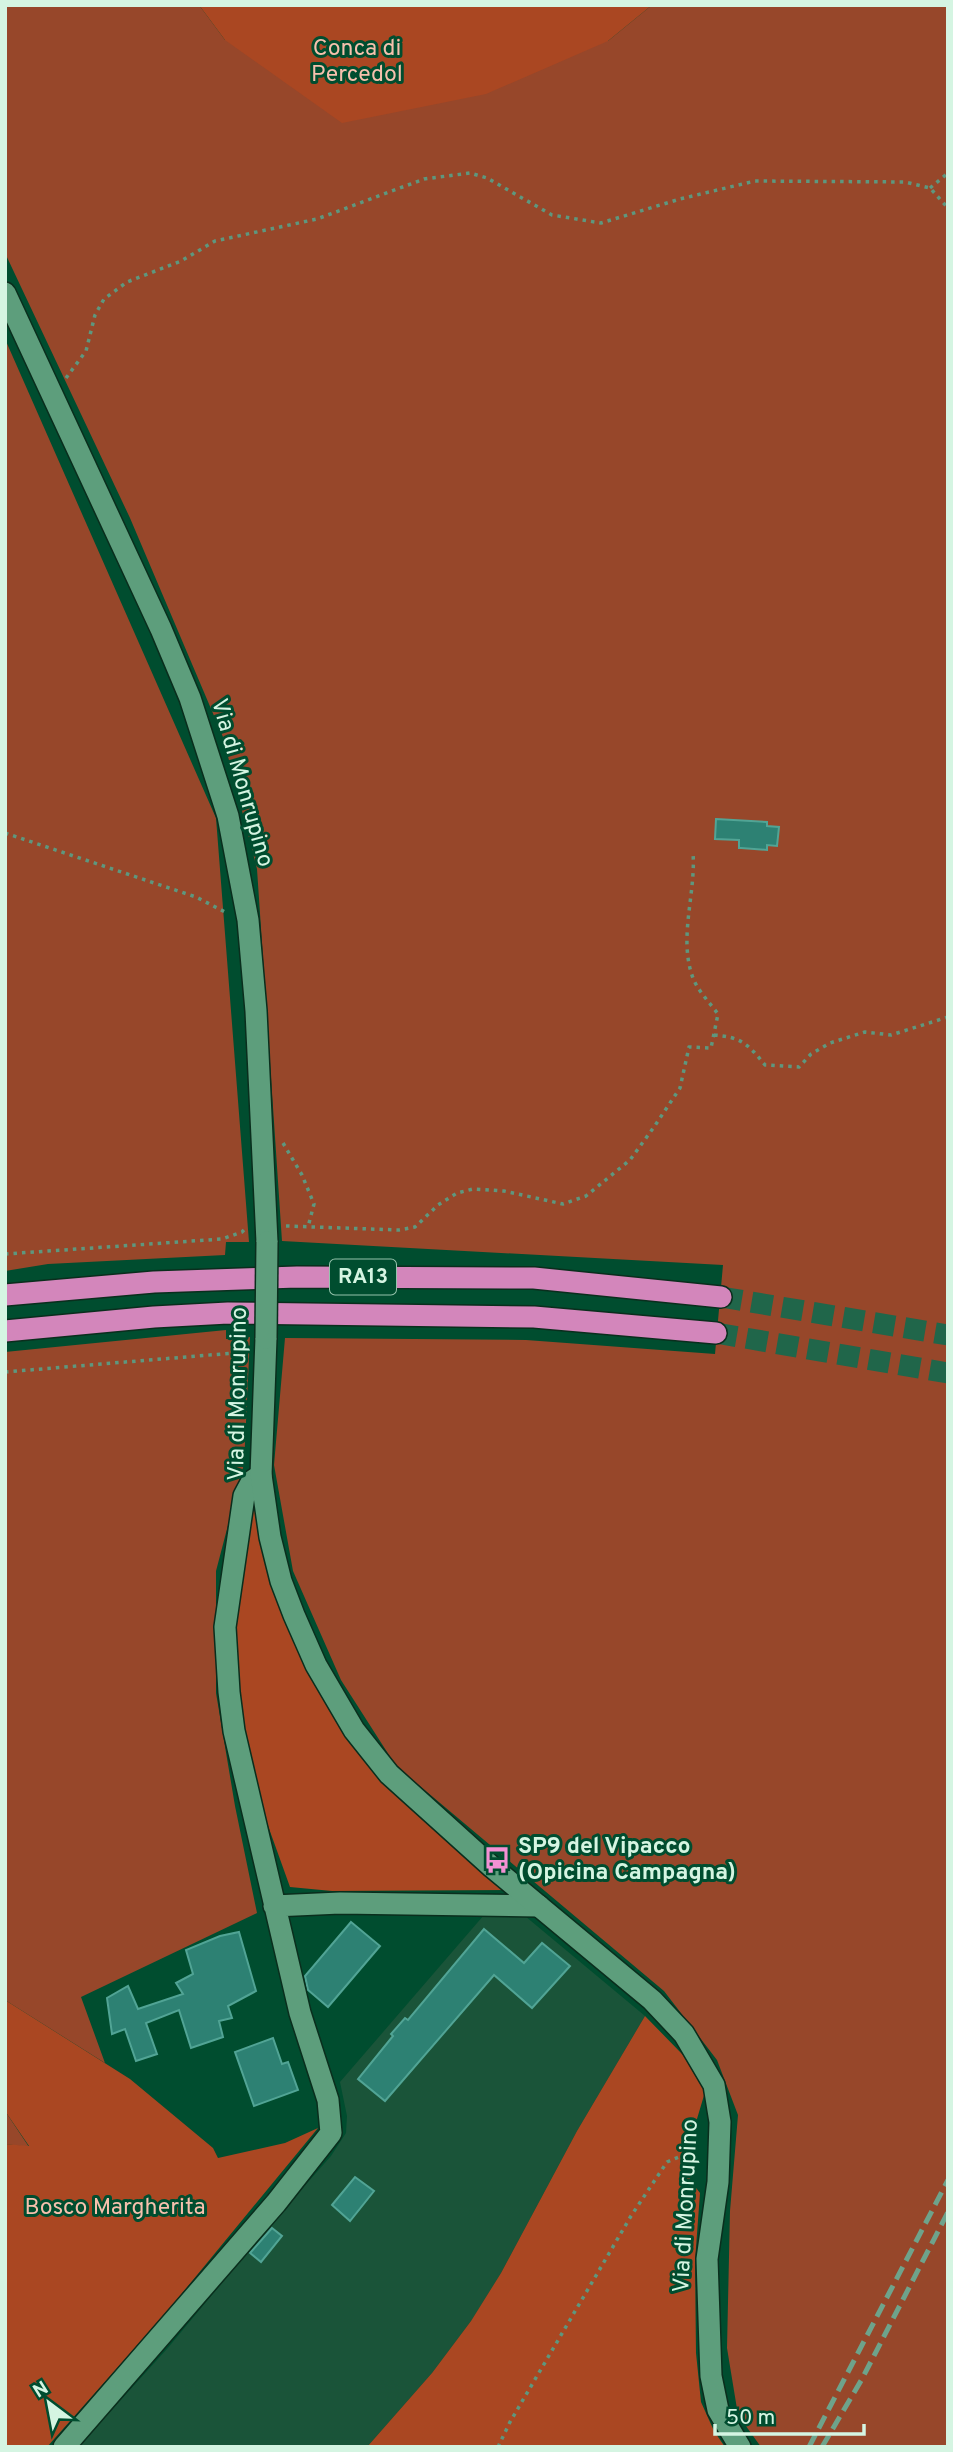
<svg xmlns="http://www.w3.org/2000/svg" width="953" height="2452" font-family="Overpass,sans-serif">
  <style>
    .built { fill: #1a5439 }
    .green { fill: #97472a }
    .forest { fill: #aa4722 }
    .building { fill: #2d8173; stroke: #51a495; stroke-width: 2 }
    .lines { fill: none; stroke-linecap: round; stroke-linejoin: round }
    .highway-tunnel { stroke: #20664a; stroke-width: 21; stroke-dasharray: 21 10; stroke-linecap: butt }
    .street-casing { stroke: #0a2e1d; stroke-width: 24 }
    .secondary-casing { stroke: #0a2e1d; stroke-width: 24 }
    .highway-casing { stroke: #0a2e1d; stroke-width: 24 }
    .path { stroke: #5e977e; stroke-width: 3.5; stroke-dasharray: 3.5 5; stroke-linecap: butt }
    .street { stroke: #5d9e7c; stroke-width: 21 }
    .secondary { stroke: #5d9e7c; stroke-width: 21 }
    .highway { stroke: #d386bb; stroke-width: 21 }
    .rail { stroke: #6ea38b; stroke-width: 5; stroke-dasharray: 14 7; stroke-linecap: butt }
    .secondary-bridge-casing { stroke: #0a2e1d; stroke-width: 24; stroke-linecap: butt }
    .secondary-bridge { stroke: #5d9e7c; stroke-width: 21 }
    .labels { text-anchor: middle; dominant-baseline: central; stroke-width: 6; stroke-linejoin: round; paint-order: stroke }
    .shield { fill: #004d2f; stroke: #95c3ac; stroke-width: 2 }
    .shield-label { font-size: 21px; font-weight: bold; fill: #d5f5e2 }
    .park-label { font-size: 23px; fill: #f6c0ad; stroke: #004d2f }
    .street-label { font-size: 23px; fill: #d5f5e2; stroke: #004d2f }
    .poi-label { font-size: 23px; font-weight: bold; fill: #d5f5e2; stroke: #004d2f; text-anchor: start }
  </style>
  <rect width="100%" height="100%" fill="#004d2f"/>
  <path class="built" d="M484 1915 525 1916 645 2016 577 2131 501 2273 471 2321 432 2373 367 2447H78L167 2349 270 2225 331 2156 346 2133 347 2116 340 2082Z"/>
  <path class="green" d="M5 5H199L225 40 608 41 652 5H948V2447H761L738 2415 727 2348 730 2211 738 2115 717 2060 664 1991 396 1766 341 1680 293 1571 274 1465 285 1338 526 1340 715 1354 723 1265 282 1241 257 869 223 737 130 518 5 253Z
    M5 339 216 818 249 1242H226L225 1255 48 1264 5 1271Z
    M226 1330V1339L250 1337 244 1464 216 1571V1693L235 1806 257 1913 81 1997 105 2063 5 2000V1352Z
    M5 2111 29 2147 5 2144Z"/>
  <path class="forest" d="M199 5H652L608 41 486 94 342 123 225 40Z
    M253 1499 263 1547 348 1736 509 1890 332 1891 290 1887 253 1784 240 1731 229 1629Z
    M5 2000 130 2079 213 2148 218 2158 285 2143 318 2128 165 2314 47 2447H5V2144L29 2146 5 2111Z
    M645 2016 683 2055 705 2092 691 2139 690 2180 700 2193 695 2261 696 2353 701 2402 714 2431 725 2447H367L432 2373 471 2321 501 2273 577 2131Z"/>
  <path class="building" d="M716 819 767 822V826L779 827 777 846 767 845V850L741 848H739V840L715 839Z
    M351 1922 380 1946 328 2007 308 1990 305 1976Z
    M484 1929 524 1963 542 1943 570 1966 532 2008 494 1975 385 2101 358 2079 393 2036 391 2034 405 2018 408 2020Z
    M239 1932 256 1991 228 2006 232 2018 219 2021 223 2037 191 2048 179 2010 146 2023 157 2054 136 2061 125 2029 112 2034 107 1998 128 1986 138 2009 183 1994 176 1983 193 1974 186 1950 220 1936Z
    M273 2038 282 2064 288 2062 298 2090 254 2106 235 2052Z
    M355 2177 374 2191 350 2221 332 2205Z
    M272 2228 282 2236 261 2262 250 2253Z"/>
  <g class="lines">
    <path class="highway-tunnel" d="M721 1297 948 1335
      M716 1333 948 1373"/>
    <defs>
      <path id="street" d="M274 1906 340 1903 539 1906
        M64 2447 276 2203 331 2133 328 2100 300 2013 234 1731 229 1692 225 1627 244 1496 252 1481 261 1475"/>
      <path id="secondary" d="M5 293 161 629 190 698 228 816 248 920 256 1011 267 1242
        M266 1338 261 1475 270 1537 281 1581 294 1615 316 1665 354 1730 389 1774 492 1867 652 2000 684 2034 714 2085 720 2122 718 2182 707 2259 711 2376 718 2410 740 2447"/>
      <path id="highway" d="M5 1295 154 1282 297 1277 534 1278 721 1297
        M5 1331 154 1317 228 1313 534 1317 716 1333"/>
    </defs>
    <use href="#street" class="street-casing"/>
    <use href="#secondary" class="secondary-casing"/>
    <use href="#highway" class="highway-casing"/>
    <path class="path" d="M930 188 948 173
      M66 378 86 351 95 315 104 299 127 282 181 261 215 241 317 219 424 179 470 173 487 178 552 215 601 223 680 199 755 181 905 182 930 188 948 208
      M5 833 196 897 227 913
      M714 1035C741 1037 748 1044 765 1065L799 1067 811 1054 830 1043 865 1032 891 1035 948 1017
      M283 1143 302 1175 314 1204 308 1227
      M286 1226 399 1230 415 1227 438 1205 457 1193 473 1189 504 1191 563 1204 586 1196 630 1160 654 1127 680 1088 689 1047 711 1048 718 1014C710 1003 698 991 693 978 678 938 696 894 693 853
      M5 1254 222 1239 242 1232 246 1228
      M5 1372 246 1352
      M498 2447 510 2422 631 2216 667 2162 698 2149"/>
    <use href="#street" class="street"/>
    <use href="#secondary" class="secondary"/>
    <use href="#highway" class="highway"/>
    <path class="rail" d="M809 2447 948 2180
      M822 2447 862 2379 948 2212"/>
    <defs>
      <path id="secondary-bridge" d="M266 1338 267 1242"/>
    </defs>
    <use href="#secondary-bridge" class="secondary-bridge-casing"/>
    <use href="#secondary-bridge" class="secondary-bridge"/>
  </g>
  <defs>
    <symbol id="bus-bare" viewBox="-9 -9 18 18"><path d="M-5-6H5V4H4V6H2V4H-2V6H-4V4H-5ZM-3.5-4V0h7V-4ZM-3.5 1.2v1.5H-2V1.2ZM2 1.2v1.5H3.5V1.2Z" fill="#f391d5" stroke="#004d2f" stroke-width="2.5" paint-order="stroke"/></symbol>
  </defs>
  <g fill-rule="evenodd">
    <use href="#bus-bare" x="478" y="1841" width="38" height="38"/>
  </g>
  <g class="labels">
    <rect class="shield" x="330" y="1259.5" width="66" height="35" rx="5"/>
    <g class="shield-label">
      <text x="363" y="1277">RA13</text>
    </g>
    <g class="park-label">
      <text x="357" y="49">Conca di<tspan x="357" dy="26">Percedol</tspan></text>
      <text x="115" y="2208">Bosco Margherita</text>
    </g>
    <g class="street-label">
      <text transform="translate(241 783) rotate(74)">Via di Monrupino</text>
      <text transform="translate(239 1394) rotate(-89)">Via di Monrupino</text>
      <text transform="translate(687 2206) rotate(-87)">Via di Monrupino</text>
    </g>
    <g class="poi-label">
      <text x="518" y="1847">SP9 del Vipacco<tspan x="518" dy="26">(Opicina Campagna)</tspan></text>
    </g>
  </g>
  <rect width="953" height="2452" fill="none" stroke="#d5f5e2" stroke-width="14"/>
  <g transform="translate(49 2403) rotate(328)" stroke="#004d2f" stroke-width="5" paint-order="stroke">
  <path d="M0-5L12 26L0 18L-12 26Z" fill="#d5f5e2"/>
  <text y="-10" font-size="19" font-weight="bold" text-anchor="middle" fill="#d5f5e2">N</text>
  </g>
  <path d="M715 2424v10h149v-10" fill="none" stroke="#d5f5e2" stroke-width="3.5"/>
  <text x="726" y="2424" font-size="21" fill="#d5f5e2" stroke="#004d2f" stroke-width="5" paint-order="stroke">50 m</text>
</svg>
